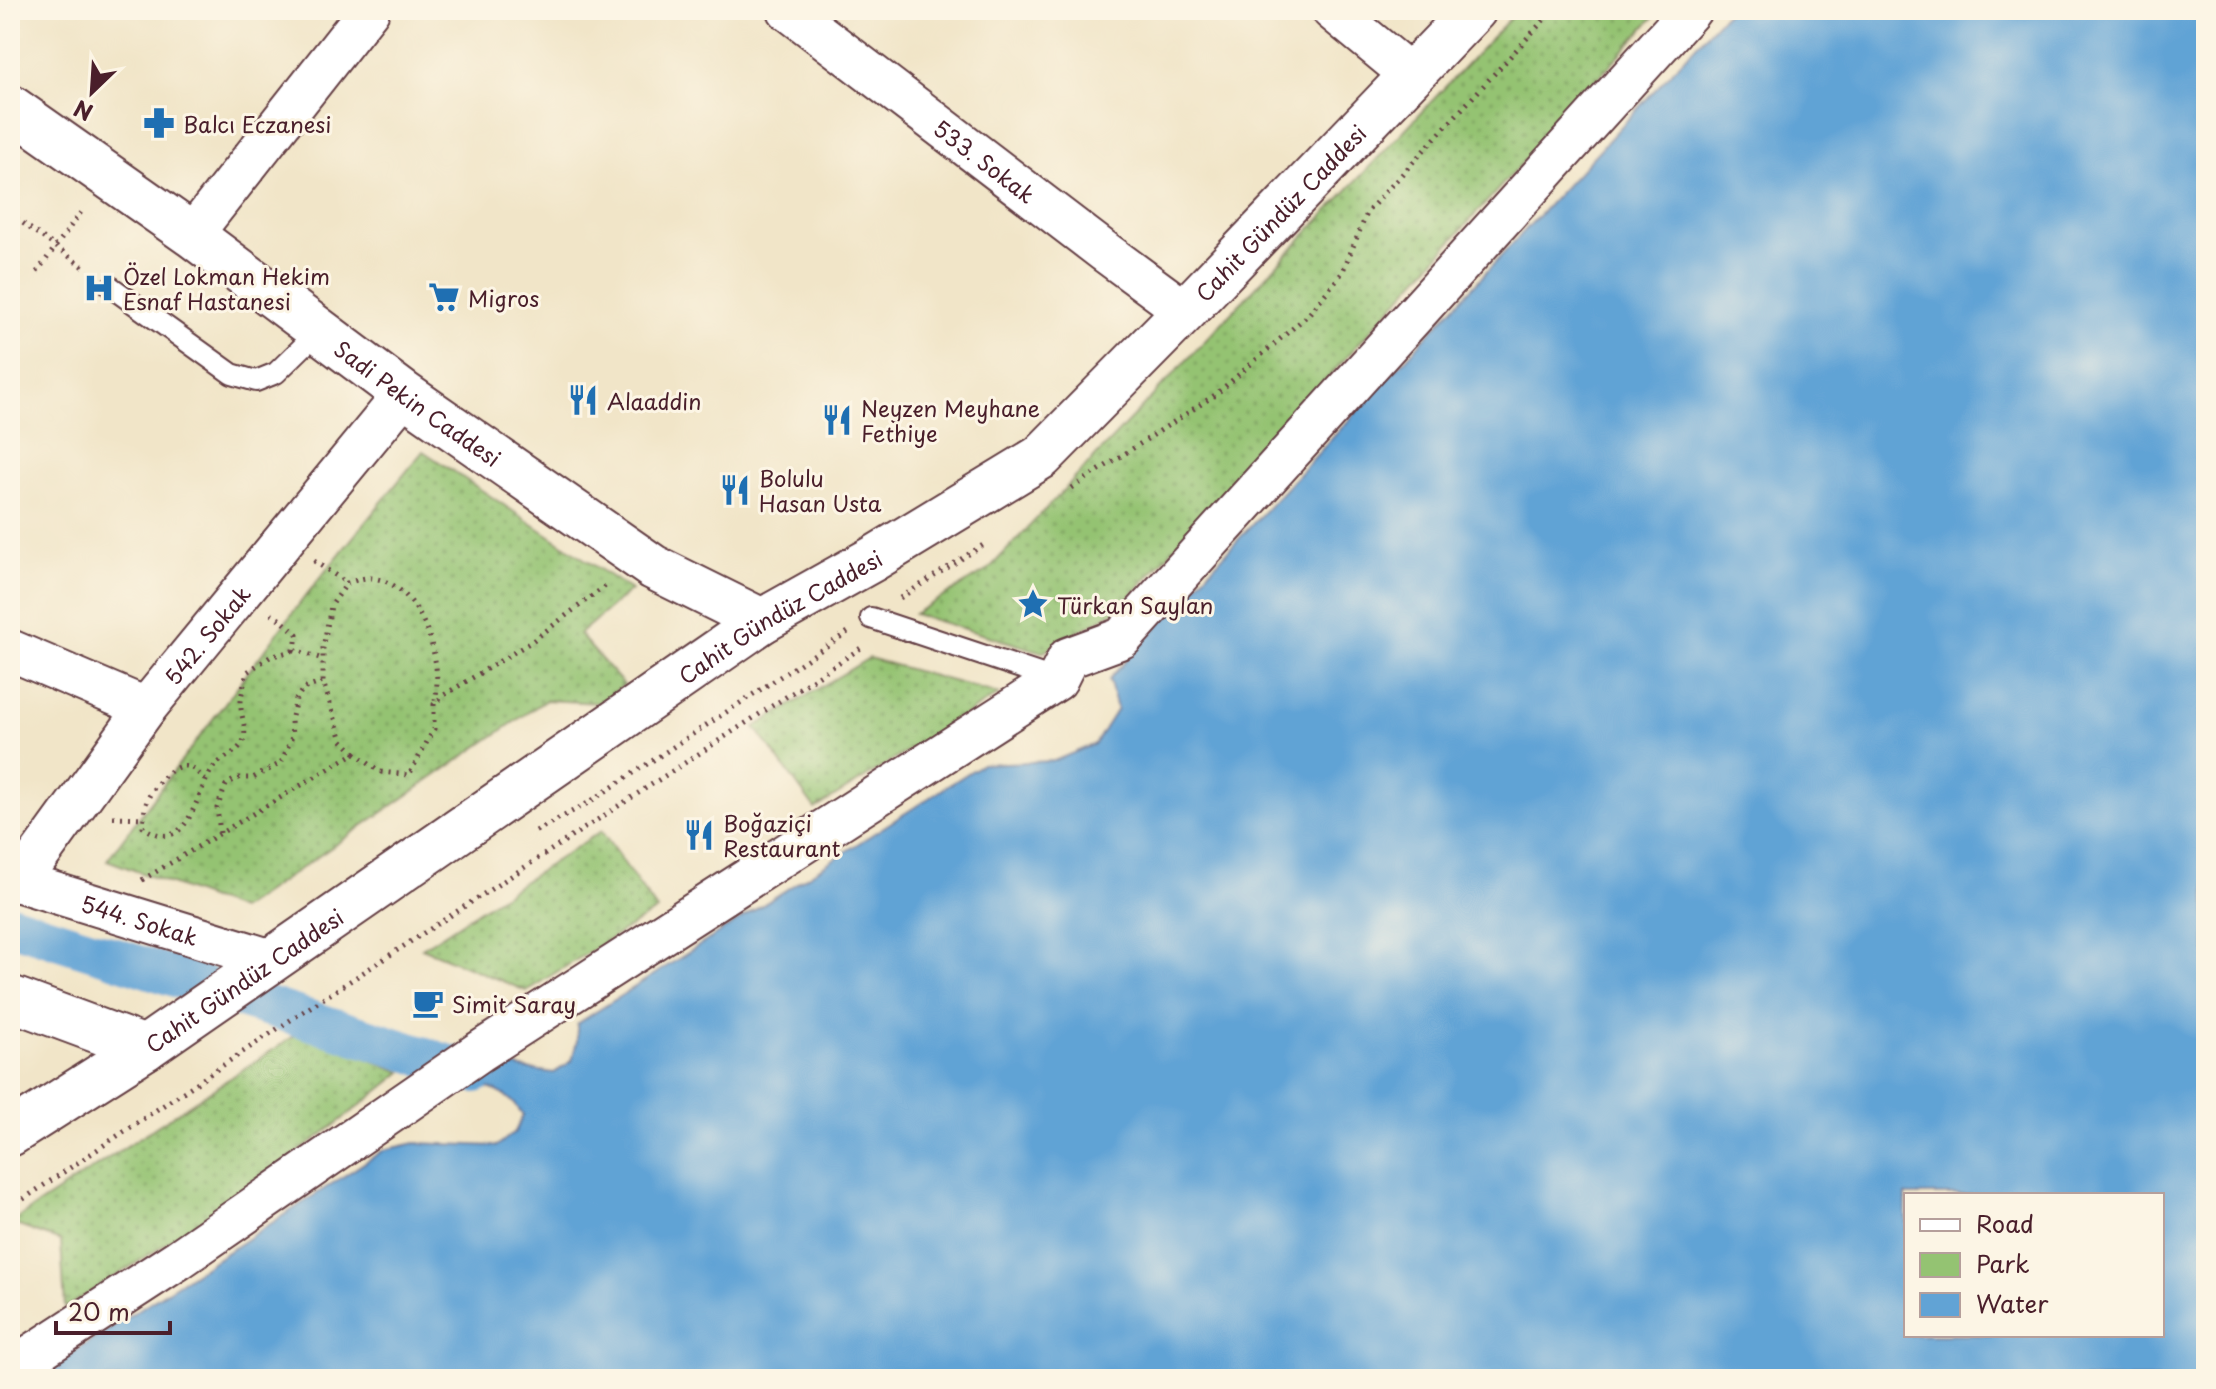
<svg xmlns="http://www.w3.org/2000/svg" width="2216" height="1389" font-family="'Playpen Sans',sans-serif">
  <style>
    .green { fill: url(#green-dots); stroke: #6f714e; stroke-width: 2 }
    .water { fill: #61a3d5; stroke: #566180; stroke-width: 2; fill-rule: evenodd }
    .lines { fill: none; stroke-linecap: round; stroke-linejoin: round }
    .canal { stroke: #61a3d5; stroke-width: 40 }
    .lane-casing { stroke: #633d43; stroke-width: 24 }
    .street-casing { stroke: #633d43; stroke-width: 44 }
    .secondary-casing { stroke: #633d43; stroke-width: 48 }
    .path { stroke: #633d43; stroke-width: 5; stroke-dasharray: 2 6; stroke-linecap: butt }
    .lane { stroke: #fff; stroke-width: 20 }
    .street { stroke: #fff; stroke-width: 40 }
    .secondary { stroke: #fff; stroke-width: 44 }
    .labels { text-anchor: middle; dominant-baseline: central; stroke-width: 6; stroke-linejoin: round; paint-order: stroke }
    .poi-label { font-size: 22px; fill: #4a1f2b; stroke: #fcf5e5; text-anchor: start }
    .street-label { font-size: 22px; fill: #4a1f2b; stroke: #fcf5e5 }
  </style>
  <defs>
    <pattern id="green-dots" width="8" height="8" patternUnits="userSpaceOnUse" patternTransform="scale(2)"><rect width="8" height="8" fill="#94c372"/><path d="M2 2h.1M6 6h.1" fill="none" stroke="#7b9e5e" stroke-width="1.8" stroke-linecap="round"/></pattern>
  </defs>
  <rect width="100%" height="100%" fill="#fcf5e5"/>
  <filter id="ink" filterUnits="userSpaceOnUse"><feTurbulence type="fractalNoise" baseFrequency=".0125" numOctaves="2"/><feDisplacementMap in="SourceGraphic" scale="16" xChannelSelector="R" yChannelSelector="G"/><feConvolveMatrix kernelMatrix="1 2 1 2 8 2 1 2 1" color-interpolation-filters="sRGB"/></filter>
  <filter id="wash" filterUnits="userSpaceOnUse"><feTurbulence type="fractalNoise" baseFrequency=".006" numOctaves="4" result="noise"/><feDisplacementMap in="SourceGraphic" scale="32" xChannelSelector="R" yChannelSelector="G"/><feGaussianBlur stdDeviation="1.8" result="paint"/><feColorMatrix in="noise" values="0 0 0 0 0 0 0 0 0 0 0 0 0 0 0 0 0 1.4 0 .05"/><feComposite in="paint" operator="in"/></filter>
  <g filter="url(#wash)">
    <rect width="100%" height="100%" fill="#f1e5c8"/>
    <path class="green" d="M1518 10H1660L1119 609 1042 652 914 614 988 570Z
      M423 451 631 590 579 634 624 685 599 703 546 700 240 910 107 860 303 599Z
      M869 658 999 694 815 809 755 727Z
      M601 831 657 910 526 991 422 948Z
      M300 1032 402 1072C296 1159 181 1236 65 1308L61 1241 10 1223Z"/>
    <path class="water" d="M1729 10H2206V1379H32L384 1150 415 1143 497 1146 515 1132 523 1115C507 1088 486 1088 458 1080L495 1062 526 1069 554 1073 572 1061 577 1041V1024L982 764 1054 761 1095 744 1117 709 1109 679ZM1906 1195H2162V1335H1906Z"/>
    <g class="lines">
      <path class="canal" d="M10 924 475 1073"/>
    </g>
  </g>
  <g filter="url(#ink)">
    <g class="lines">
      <defs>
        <path id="lane" d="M111 287 232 374 256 381 276 373 320 330
          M871 618 1057 680"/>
        <g id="street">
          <path id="s1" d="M788 10 1105 252 1185 311"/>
          <path d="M1332 10 1412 76"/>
          <path d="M192 235 369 10"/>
          <path d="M10 650 146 708"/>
          <path id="s2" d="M10 879 272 960"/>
          <path id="s3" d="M20 882 146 708 404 394"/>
          <path d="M10 1369 179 1259 479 1052 1057 680 1068 658 1122 638 1691 10"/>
        </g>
        <g id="secondary">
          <path id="s4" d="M10 107 192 235 404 394 653 567 762 621"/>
          <path d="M10 998 145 1048"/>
          <path id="s5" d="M10 1134 145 1048 762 621 873 559 1041 457 1185 311 1474 10"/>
        </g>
      </defs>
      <use href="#lane" class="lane-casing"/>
      <use href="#street" class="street-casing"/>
      <use href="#secondary" class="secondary-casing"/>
      <path class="path" d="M10 214 88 270
        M37 272 84 208
        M1072 488 1215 395 1308 315 1342 273 1368 211 1553 10
        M314 561 347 583
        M900 598 983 545
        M271 614 281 620 297 634 295 650 323 659
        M355 753 342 740 323 682V648L331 606 347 583C354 581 364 577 371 578 421 582 444 661 435 701
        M205 780C199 774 193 766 184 766 170 766 151 789 147 801 144 809 144 818 143 827 189 858 194 795 213 768 221 757 239 754 244 739 247 727 240 715 241 703 241 693 245 682 247 672L270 657 295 650
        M113 817 144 818
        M536 831 588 803 848 632
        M220 833 217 808 226 785 237 778H253L281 763 292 737 291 721 296 699 303 689 323 682
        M142 880 355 753 380 772 409 775 434 729V704L444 695 531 642 608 584
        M10 1208 298 1015 864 646"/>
      <use href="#lane" class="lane"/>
      <use href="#street" class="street"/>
      <use href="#secondary" class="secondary"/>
    </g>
  </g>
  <defs>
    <symbol id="pharmacy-bare" viewBox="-9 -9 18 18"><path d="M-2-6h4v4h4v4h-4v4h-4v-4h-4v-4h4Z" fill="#1f6fb2" stroke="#fcf5e5" stroke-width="2.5" paint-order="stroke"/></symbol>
    <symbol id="hospital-bare" viewBox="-9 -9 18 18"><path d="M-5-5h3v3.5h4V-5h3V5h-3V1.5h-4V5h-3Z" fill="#1f6fb2" stroke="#fcf5e5" stroke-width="2.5" paint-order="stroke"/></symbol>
    <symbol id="supermarket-bare" viewBox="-9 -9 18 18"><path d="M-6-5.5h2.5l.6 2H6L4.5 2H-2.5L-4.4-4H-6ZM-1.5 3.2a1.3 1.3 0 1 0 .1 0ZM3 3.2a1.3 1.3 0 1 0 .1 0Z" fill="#1f6fb2" stroke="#fcf5e5" stroke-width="2.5" paint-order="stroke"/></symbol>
    <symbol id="restaurant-bare" viewBox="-9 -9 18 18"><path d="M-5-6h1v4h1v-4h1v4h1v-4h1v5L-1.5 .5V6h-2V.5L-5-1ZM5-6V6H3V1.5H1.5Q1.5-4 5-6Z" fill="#1f6fb2" stroke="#fcf5e5" stroke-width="2.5" paint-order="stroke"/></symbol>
    <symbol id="sight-bare" viewBox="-9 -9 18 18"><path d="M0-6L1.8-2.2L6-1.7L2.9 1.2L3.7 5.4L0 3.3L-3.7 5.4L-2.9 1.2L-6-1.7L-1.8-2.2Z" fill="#1f6fb2" stroke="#fcf5e5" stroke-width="2.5" paint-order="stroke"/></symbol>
    <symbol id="cafe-bare" viewBox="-9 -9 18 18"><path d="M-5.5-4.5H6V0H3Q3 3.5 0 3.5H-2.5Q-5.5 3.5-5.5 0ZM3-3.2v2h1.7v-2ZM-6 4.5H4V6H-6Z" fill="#1f6fb2" stroke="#fcf5e5" stroke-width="2.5" paint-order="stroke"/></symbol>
  </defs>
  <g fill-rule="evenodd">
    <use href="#pharmacy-bare" x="137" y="101" width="44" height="44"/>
    <use href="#hospital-bare" x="77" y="266" width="44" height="44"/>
    <use href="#supermarket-bare" x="422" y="275" width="44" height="44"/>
    <use href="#restaurant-bare" x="561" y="378" width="44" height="44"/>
    <use href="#restaurant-bare" x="815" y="398" width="44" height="44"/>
    <use href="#restaurant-bare" x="713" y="468" width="44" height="44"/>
    <use href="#sight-bare" x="1011" y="582" width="44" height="44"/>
    <use href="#restaurant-bare" x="677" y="813" width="44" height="44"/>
    <use href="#cafe-bare" x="406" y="981" width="44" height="44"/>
  </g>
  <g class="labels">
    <g class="poi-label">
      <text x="183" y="123">Balcı Eczanesi</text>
      <text x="123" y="275">Özel Lokman Hekim<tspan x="123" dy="25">Esnaf Hastanesi</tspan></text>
      <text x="468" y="297">Migros</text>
      <text x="607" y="400">Alaaddin</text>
      <text x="861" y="407">Neyzen Meyhane<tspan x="861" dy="25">Fethiye</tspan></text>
      <text x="759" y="477">Bolulu<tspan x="759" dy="25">Hasan Usta</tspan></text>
      <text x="1057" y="604">Türkan Saylan</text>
      <text x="723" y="822">Boğaziçi<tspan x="723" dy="25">Restaurant</tspan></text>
      <text x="452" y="1003">Simit Saray</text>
    </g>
    <g class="street-label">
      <text stroke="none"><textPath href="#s1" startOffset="248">533. Sokak</textPath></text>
      <text stroke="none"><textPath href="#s5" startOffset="1576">Cahit Gündüz Caddesi</textPath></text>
      <text stroke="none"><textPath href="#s4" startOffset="504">Sadi Pekin Caddesi</textPath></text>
      <text stroke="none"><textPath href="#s5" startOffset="928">Cahit Gündüz Caddesi</textPath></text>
      <text stroke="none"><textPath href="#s3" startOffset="310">542. Sokak</textPath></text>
      <text stroke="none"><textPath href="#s2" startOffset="136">544. Sokak</textPath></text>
      <text stroke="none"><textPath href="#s5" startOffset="280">Cahit Gündüz Caddesi</textPath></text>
    </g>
  </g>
  <rect width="2216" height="1389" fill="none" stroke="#fcf5e5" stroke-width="40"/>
  <rect x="1904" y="1193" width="260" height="144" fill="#fcf5e5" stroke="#b59f9b" stroke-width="2"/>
  <rect x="1920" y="1219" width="40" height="12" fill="#ffffff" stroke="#b59f9b" stroke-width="2"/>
  <text x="1976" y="1233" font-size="24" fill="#4a1f2b">Road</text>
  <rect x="1920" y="1253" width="40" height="24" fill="#94c372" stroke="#b59f9b" stroke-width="2"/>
  <text x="1976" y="1273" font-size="24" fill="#4a1f2b">Park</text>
  <rect x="1920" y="1293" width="40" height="24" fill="#61a3d5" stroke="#b59f9b" stroke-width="2"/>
  <text x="1976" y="1313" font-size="24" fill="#4a1f2b">Water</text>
  <g transform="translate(92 92) rotate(205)" stroke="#fcf5e5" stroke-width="6" paint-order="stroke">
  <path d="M0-6L14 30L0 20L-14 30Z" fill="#4a1f2b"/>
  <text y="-12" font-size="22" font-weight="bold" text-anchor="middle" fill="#4a1f2b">N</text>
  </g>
  <path d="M56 1321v12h114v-12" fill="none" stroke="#4a1f2b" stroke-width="4"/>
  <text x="68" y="1321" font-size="24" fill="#4a1f2b" stroke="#fcf5e5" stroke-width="6" paint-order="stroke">20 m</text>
</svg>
